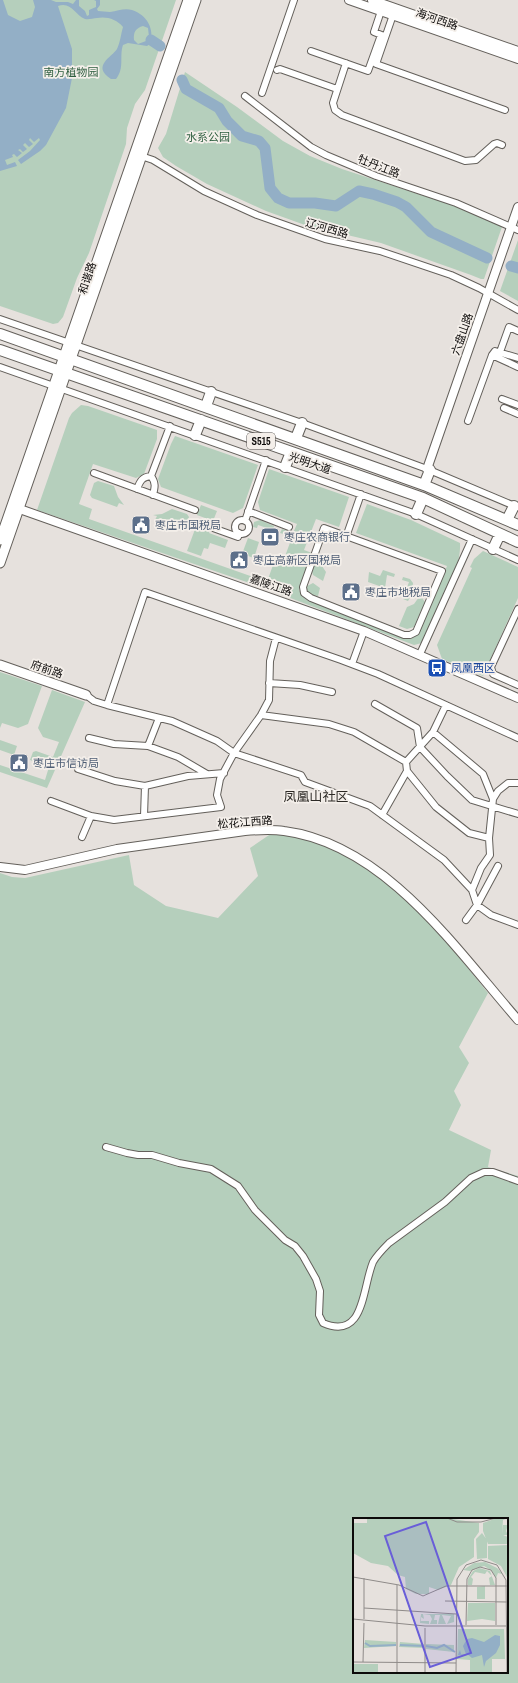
<svg xmlns="http://www.w3.org/2000/svg" width="518" height="1683" font-family="'Archivo Narrow','Noto Sans SC',sans-serif">
  <style>
    .green { fill: #b5cfbc; fill-rule: evenodd }
    .water { fill: #93afc6; fill-rule: evenodd }
    .lines { fill: none; stroke-linecap: round; stroke-linejoin: round }
    .river { stroke: #93afc6; stroke-width: 11 }
    .minor-casing { stroke: #64605b; stroke-width: 8 }
    .tertiary-casing { stroke: #64605b; stroke-width: 10 }
    .secondary-casing { stroke: #64605b; stroke-width: 11 }
    .primary-casing { stroke: #64605b; stroke-width: 12 }
    .minor { stroke: #fff; stroke-width: 6 }
    .tertiary { stroke: #fff; stroke-width: 8 }
    .secondary { stroke: #fff; stroke-width: 9 }
    .primary { stroke: #fff; stroke-width: 10 }
    .labels { text-anchor: middle; dominant-baseline: central; stroke-width: 3.5; stroke-linejoin: round; paint-order: stroke }
    .shield { fill: #f4efea; stroke: #524f4d; stroke-width: 1 }
    .shield-label { font-size: 10px; font-weight: bold; fill: #0d0b0a }
    .street-label { font-size: 11px; fill: #0d0b0a; stroke: #f4efea }
    .park-label { font-size: 11px; fill: #2d5e3f; stroke: #f4efea }
    .service-label { font-size: 11px; fill: #4e5e75; stroke: #f4efea; text-anchor: start }
    .transit-label { font-size: 11px; fill: #164399; stroke: #f4efea; text-anchor: start }
    .quarter-label { font-size: 13px; fill: #2d2a26; stroke: #f4efea }
    .inset-river { fill: none; stroke: #93afc6; stroke-width: 2 }
    .inset-road { fill: none; stroke: #8f8b89; stroke-width: 1 }
    .view { fill: #695ed8; fill-opacity: 0.15; stroke: #695ed8; stroke-width: 2 }
    .inset-edge { fill: none; stroke: #0d0b0a; stroke-width: 2 }
  </style>
  <rect width="100%" height="100%" fill="#e6e1dd"/>
  <path class="green" d="M0 0H176L145 90 135 104 127 128 126 144 89 253 77 278 63 317 58 323 53 324 0 306Z
    M185 72 237 107 283 141 310 156 342 169 424 196 466 206 504 221 484 279H481L471 275 381 243 305 225 266 211 207 184 176 166 163 157 158 148 166 134Z
    M518 240V301L500 291Z
    M81 405 88 406 157 430V439L144 474 136 478 93 464 79 504 92 509 89 519 267 582 273 565 266 562 269 554 284 559 291 540 286 539 287 535 280 533 282 529 293 533 297 524 260 510 258 502 269 469 349 497 339 527 316 519 304 550 312 553 299 590 307 600 400 636 418 634 447 566 356 533 367 504 411 520 460 543C462 571 435 617 422 643L414 645 264 588 37 510 69 418 72 413Z
    M175 436 258 465 243 508 233 513 161 487 158 479 171 444Z
    M98 481 114 486 118 497 124 505 119 503 117 507 92 498 90 495 94 483Z
    M201 505 217 511 213 521 197 515Z
    M172 509 187 514 189 517 185 529 181 531 180 529 155 520 157 516 153 515 162 514Z
    M260 520 274 526 273 530 258 525 257 528 253 527 254 522Z
    M198 521 212 526 209 533 228 540 225 548 210 543 208 549 204 548 201 556 187 551Z
    M248 538 259 542 254 558 242 554Z
    M483 551 518 567V598L483 676 442 659 437 645 472 568 470 567 474 559Z
    M318 555 322 566 326 572 323 581 313 575 312 572Z
    M383 570 395 574 394 577 387 575 385 588 368 582 369 572 380 576Z
    M403 577 410 579 413 583 412 594 408 601 403 599 409 582 402 580Z
    M313 583 320 588 318 596 311 595 306 591 307 586Z
    M419 597 422 598 425 602 414 627 407 629 399 626 407 607 414 604Z
    M0 672 42 686 28 724 18 728 2 723 0 728Z
    M52 690 85 702 47 788 0 772V765L45 780 49 767 30 760 33 752 36 751 53 757 59 742 43 737 38 728Z
    M0 740 17 746 14 755 0 750Z
    M272 833 304 836 353 858 397 890 433 925 488 993 459 1047 469 1063 454 1091 461 1105 449 1130 491 1150 488 1167 518 1176V1683H0V873L12 877 25 878 129 855 134 885 166 906 218 918 258 876 250 848ZM354 1519H507V1672H354Z"/>
  <path class="water" d="M0 0H3L8 15 20 21 32 17 35 7 33 0H51L56 2H68L73 4 76 0H79V6L85 11 87 16 89 15V10L96 7V1L94 0H100V5L97 9 98 11C102 11 106 12 110 12 118 11 124 8 132 10 147 15 155 29 150 44L147 46 128 43 123 45C119 56 125 68 116 79H111C91 66 112 57 117 49 120 43 121 34 123 27 117 19 106 16 97 18 93 18 89 20 85 19 75 15 71 1 58 6L72 49V78L66 108 46 145 40 151 21 164 18 160 30 151 40 140 39 138 34 142 30 138 29 140 33 144 29 147 25 143 23 145 27 149 23 152 20 149 18 150 22 153 17 157 14 154 12 155 13 157 5 160 7 165 15 162 17 166 0 171ZM143 26 148 28 149 37 146 41 138 44 134 40C133 32 136 28 143 26Z"/>
  <g class="lines">
    <path class="river" d="M151 40 160 46
      M182 80 186 89 219 108 227 121 242 136 259 141 265 148 270 188 278 198 289 203H315L336 206 359 191 373 194 397 202 406 207 431 232 487 258
      M511 266 518 268"/>
    <defs>
      <path id="minor" d="M382 8 374 32 384 36
        M394 12 376 64 505 110
        M311 51 368 71 381 35
        M346 63 333 103 335 110 342 115 465 161 476 160 494 144 497 143 502 145
        M277 70 280 69 337 89
        M262 93 294 0
        M245 96 311 147 326 155 376 176 456 203 518 230
        M138 155 153 160 204 191 257 215 325 239 380 251 451 275 479 288 518 310
        M0 319 302 423 427 469 517 507
        M500 352 509 327 518 331
        M492 355 518 367
        M0 367 416 514 518 560
        M502 399 518 405
        M504 408 518 414
        M468 421 492 355 495 351 518 358
        M94 473 195 510
        M151 476 170 426
        M151 476C156 483 155 487 153 495
        M137 489C140 481 142 477 151 476
        M248 511 289 527
        M235 527a7 7 0 1 1 14 0a7 7 0 1 1-14 0Z
        M245 521 266 460
        M213 528 238 537 239 533
        M324 528 442 571 416 632 410 635H404L311 598 304 593 303 587Z
        M346 537 361 494
        M518 609 491 667 493 674 518 685
        M420 654 472 539
        M352 664 364 631
        M269 683 300 685 332 692
        M86 695 94 701 107 705 172 721 217 741 234 753 301 775 305 782 370 806 444 860 472 890 477 905 491 915 518 925
        M375 704 417 728 420 747 447 776 472 800 518 814
        M107 705 145 592 341 660 378 674 518 738
        M261 715 329 724 354 732 406 762
        M433 732 483 774 493 799
        M89 738 114 744 148 746 178 757 207 774
        M148 746 159 718
        M78 769 115 781 145 786
        M407 771 436 807 469 833 489 838
        M51 801 91 816 114 820 221 807 217 795 220 779 234 753 261 715 269 700 270 661 276 638
        M382 815 407 771 406 762 433 732 446 705
        M144 816 145 786 188 776 224 773
        M82 837 91 816
        M472 890 481 868 490 855 489 838 493 799 498 791 508 783H518
        M466 920 477 905 498 866
        M106 1147 127 1153 138 1155H152L179 1163 211 1169 238 1186 255 1210 285 1240 295 1246 303 1256 316 1279 320 1291 319 1315 323 1323C365 1341 362 1288 373 1262 377 1255 383 1249 389 1243L445 1202 471 1178 484 1172H493L518 1181"/>
      <path id="tertiary" d="M349 0 518 59
        M372 0 518 51
        M427 469 518 207
        M14 507 364 631 518 698
        M0 867 25 870 117 849 245 831C258 830 271 829 284 831 385 844 456 949 518 1020"/>
      <path id="secondary" d="M0 540 188 0
        M0 563 196 0
        M0 665 86 695"/>
      <path id="primary" d="M0 334 424 485 518 525
        M0 350 423 498 518 542
        M206 406 211 392
        M195 435 201 420
        M296 438 302 423
        M285 467 291 452
        M424 485 430 470
        M416 514 423 498
        M507 520 514 506
        M493 549 500 534"/>
    </defs>
    <use href="#minor" class="minor-casing"/>
    <use href="#tertiary" class="tertiary-casing"/>
    <use href="#secondary" class="secondary-casing"/>
    <use href="#primary" class="primary-casing"/>
    <use href="#minor" class="minor"/>
    <use href="#tertiary" class="tertiary"/>
    <use href="#secondary" class="secondary"/>
    <use href="#primary" class="primary"/>
  </g>
  <defs>
    <symbol id="civic-square" viewBox="-11 -11 22 22"><rect x="-9" y="-9" width="18" height="18" rx="4" fill="#5c6f8a" stroke="#f4efea"/><path d="M-.6-6.5H3V-4.5H.6V-3L4-1V1h2V6H-6V1h2V-1L-.6-3ZM-1.2 2.5V6h2.4V2.5Z" fill="#fff"/></symbol>
    <symbol id="bank-square" viewBox="-11 -11 22 22"><rect x="-9" y="-9" width="18" height="18" rx="4" fill="#5c6f8a" stroke="#f4efea"/><path d="M-6-4H6V4H-6ZM0-2.3a2.3 2.3 0 1 0 0 4.6a2.3 2.3 0 1 0 0-4.6Z" fill="#fff"/></symbol>
    <symbol id="bus-square" viewBox="-11 -11 22 22"><rect x="-9" y="-9" width="18" height="18" rx="4" fill="#1a4fb4" stroke="#f4efea"/><path d="M-5-6H5V4H4V6H2V4H-2V6H-4V4H-5ZM-3.5-4V0h7V-4ZM-3.5 1.2v1.5H-2V1.2ZM2 1.2v1.5H3.5V1.2Z" fill="#fff"/></symbol>
  </defs>
  <g fill-rule="evenodd">
    <use href="#civic-square" x="130" y="514" width="22" height="22"/>
    <use href="#bank-square" x="259" y="526" width="22" height="22"/>
    <use href="#civic-square" x="228" y="549" width="22" height="22"/>
    <use href="#civic-square" x="340" y="581" width="22" height="22"/>
    <use href="#bus-square" x="426" y="657" width="22" height="22"/>
    <use href="#civic-square" x="8" y="752" width="22" height="22"/>
  </g>
  <g class="labels">
    <rect class="shield" x="247" y="433" width="28" height="16" rx="3"/>
    <g class="shield-label">
      <text x="261" y="441">S515</text>
    </g>
    <g class="street-label">
      <text transform="translate(437 19) rotate(19)">海河西路</text>
      <text transform="translate(379 166) rotate(21)">牡丹江路</text>
      <text transform="translate(327 228) rotate(16)">辽河西路</text>
      <text transform="translate(87 278) rotate(-71)">和谐路</text>
      <text transform="translate(462 334) rotate(-71)">六盘山路</text>
      <text transform="translate(310 463) rotate(19)">光明大道</text>
      <text transform="translate(271 585) rotate(19)">嘉陵江路</text>
      <text transform="translate(47 669) rotate(19)">府前路</text>
      <text transform="translate(245 822) rotate(-4)">松花江西路</text>
    </g>
    <g class="park-label">
      <text x="71" y="72">南方植物园</text>
      <text x="208" y="137">水系公园</text>
    </g>
    <g class="service-label">
      <text x="155" y="525">枣庄市国税局</text>
      <text x="284" y="537">枣庄农商银行</text>
      <text x="253" y="560">枣庄高新区国税局</text>
      <text x="365" y="592">枣庄市地税局</text>
      <text x="33" y="763">枣庄市信访局</text>
    </g>
    <g class="transit-label">
      <text x="451" y="668">凤凰西区</text>
    </g>
    <g class="quarter-label">
      <text x="316" y="796">凤凰山社区</text>
    </g>
  </g>
  <g transform="translate(353 1518)">
    <rect width="155" height="155" fill="#e6e1dd"/>
    <path d="M14 0H93L126 5V14L121 21V39L106 49 98 67 85 72 76 69V76H63L53 71 52 59 45 57 35 48 18 45 0 35V5H14ZM144 0H155L150 2 149 16 150 7H155L153 13 155 17H150L155 19V26H135L130 13V5ZM129 15 134 22V40L124 41 123 21ZM155 27V61L148 48 135 41V28ZM132 44 144 50 149 55 151 61 149 56 145 55 143 60 138 52 131 48 117 53 110 52 121 45ZM126 50 137 53 142 67H137L136 60 139 58 134 53 132 56 122 54 118 59 120 61 119 67H115V61L120 53ZM132 68V81H124V69ZM115 85H142V103L129 101 114 103ZM68 96H101V104L94 106 98 98 89 97 93 106H85L87 97H82L81 102H84V106H77L79 101 77 97 70 96 71 101 68 99V103H76V106L67 105ZM105 111H151L152 141H139V155H117V142L104 141ZM12 122 43 124V128L11 130ZM47 124 71 126V130L46 129ZM73 126 101 127V134L73 131ZM0 146H25V155H0Z" fill="#b5cfbc"/>
    <path d="M142 117 147 118V127L143 135 133 143 131 149 129 137 119 140 114 136 105 137 107 132 108 136H113L110 128 114 121 119 120 131 124Z" fill="#93afc6"/>
    <path class="inset-river" d="M12 125 17 128 43 127M47 127 71 128M73 128 84 130 91 127 102 134"/>
    <path class="inset-road" d="M94 0 104 4H128L143 0M0 59 46 67 70 78 93 68H103M103 68H154M92 83 154 84M11 90 103 96M0 101 72 108H155M11 101V60M113 107 114 61 119 52 127 49 138 52 143 60V107M0 144 103 145M10 144 11 105M44 155V67M72 155V110M103 155 104 61 113 47 128 42 144 47 153 62 154 155"/>
    <path class="view" d="M73 4 118 135 77 149 32 18Z"/>
    <rect width="155" height="155" class="inset-edge"/>
  </g>
</svg>
